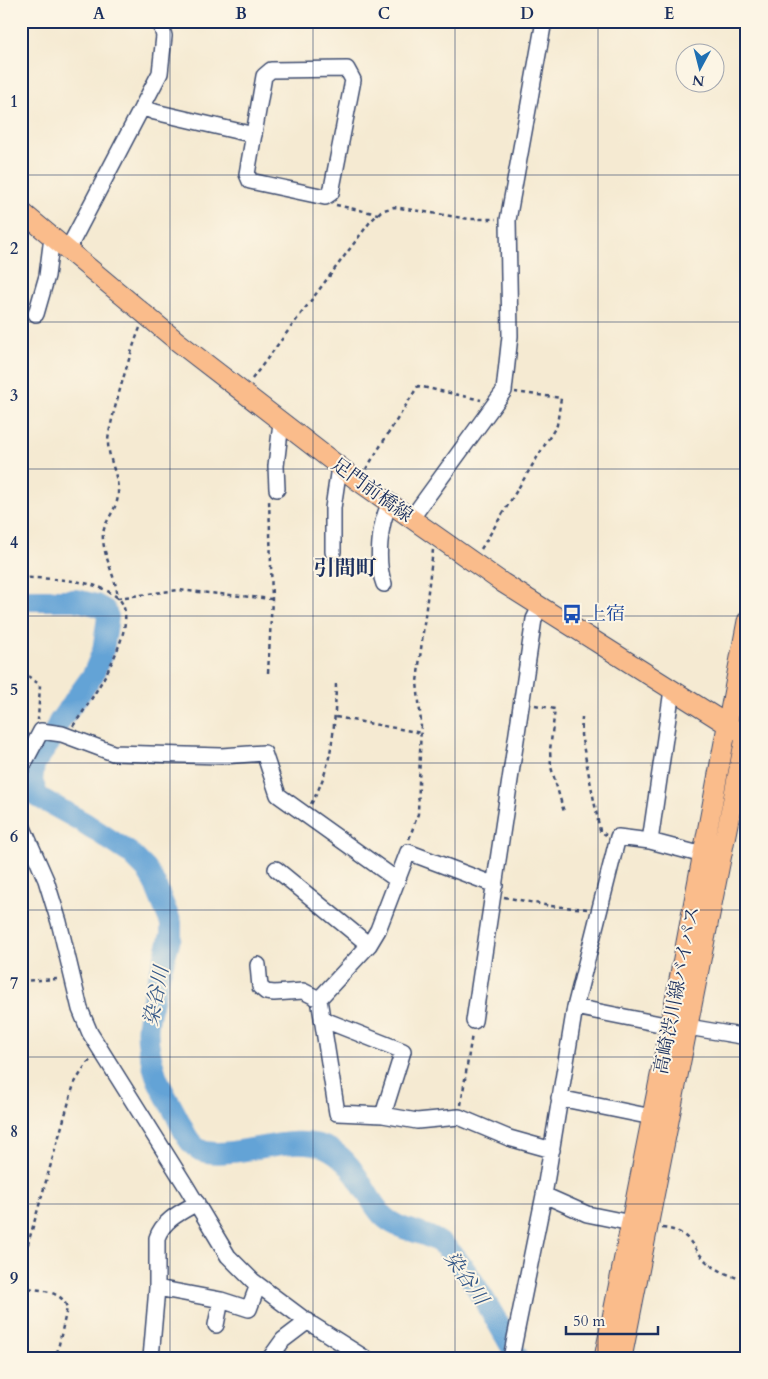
<svg xmlns="http://www.w3.org/2000/svg" width="768" height="1379" font-family="Cardo,'Noto Serif JP',serif">
  <style>
    .lines { fill: none; stroke-linecap: round; stroke-linejoin: round }
    .river { stroke: #64a3d6; stroke-width: 22 }
    .minor-casing { stroke: #3c4b6f; stroke-width: 18 }
    .major-casing { stroke: #3c4b6f; stroke-width: 21 }
    .path { stroke: #3c4b6f; stroke-width: 2.5; stroke-dasharray: 4 4; stroke-linecap: butt }
    .minor { stroke: #fff; stroke-width: 15 }
    .major { stroke: #fabc8b; stroke-width: 19 }
    .grid { fill: none; stroke: #1b2f5e; stroke-width: 1; stroke-opacity: 0.55 }
    .labels { text-anchor: middle; dominant-baseline: central; stroke-width: 4; stroke-linejoin: round; paint-order: stroke }
    .street-label { font-size: 19px; fill: #1b2f5e; stroke: #fcf5e5 }
    .transit-label { font-size: 19px; fill: #164399; stroke: #fcf5e5; text-anchor: start }
    .water-label { font-size: 20px; font-style: italic; fill: #355888; stroke: #fcf5e5 }
    .quarter-label { font-size: 21px; font-weight: bold; fill: #1b2f5e; stroke: #fcf5e5 }
    .neatline { fill: none; stroke: #1b2f5e; stroke-width: 2 }
    .grid-label { font-size: 16px; text-anchor: middle; font-weight: bold; fill: #1b2f5e }
  </style>
  <rect width="100%" height="100%" fill="#fcf5e5"/>
  <filter id="ink" filterUnits="userSpaceOnUse"><feTurbulence type="fractalNoise" baseFrequency=".02" numOctaves="2"/><feDisplacementMap in="SourceGraphic" scale="10" xChannelSelector="R" yChannelSelector="G"/><feConvolveMatrix kernelMatrix="1 2 1 2 8 2 1 2 1" color-interpolation-filters="sRGB"/></filter>
  <filter id="wash" filterUnits="userSpaceOnUse"><feTurbulence type="fractalNoise" baseFrequency=".0096" numOctaves="4" result="noise"/><feDisplacementMap in="SourceGraphic" scale="20" xChannelSelector="R" yChannelSelector="G"/><feGaussianBlur stdDeviation="1.12" result="paint"/><feColorMatrix in="noise" values="0 0 0 0 0 0 0 0 0 0 0 0 0 0 0 0 0 1.4 0 .05"/><feComposite in="paint" operator="in"/></filter>
  <g filter="url(#wash)">
    <rect width="100%" height="100%" fill="#f5ead2"/>
    <g class="lines">
      <path class="river" d="M21 600H76L96 605 105 610 108 617 103 651 93 675 59 722 50 742 34 764 32 781 38 797 83 822 130 853 146 869 154 882 171 923V935C163 964 153 993 148 1023 146 1038 151 1060 156 1075 161 1090 171 1104 178 1119 184 1131 190 1149 206 1152 242 1158 296 1131 329 1149 357 1164 363 1194 383 1216 399 1232 425 1230 443 1245 468 1265 500 1328 518 1358"/>
    </g>
  </g>
  <g filter="url(#ink)">
    <g class="lines">
      <defs>
        <path id="minor" d="M347 69 353 80 331 193 325 197 250 181 247 174 264 76 271 70Z
          M142 107 155 112 254 135
          M68 249 160 73 164 36 160 21
          M36 314 47 276 52 237
          M277 489 276 466 281 423
          M411 519 504 391 510 336 508 220 544 21
          M333 552V508L339 467
          M384 584C376 563 379 522 390 504
          M21 769 41 731 62 734 113 753 222 756 264 753 278 795 397 880
          M21 823 46 880 59 922 80 1009 90 1033 186 1186 228 1256 253 1281 305 1320 365 1358
          M650 841 703 855
          M276 869 369 945
          M495 885 408 852 378 930 369 945 319 999 337 1113 383 1115 417 1121 459 1117 509 1138 552 1150
          M258 965 260 987 266 992 274 993 303 991 319 999
          M575 1007 670 1026
          M322 1019 403 1051 383 1115
          M474 1021 534 619 540 607
          M688 1027 747 1037
          M559 1098 652 1117
          M544 1195 587 1214 631 1223
          M157 1288 221 1300 249 1309 258 1285
          M216 1325 221 1300
          M151 1358 157 1288V1238C163 1220 181 1212 197 1203
          M270 1358 283 1340 308 1321
          M511 1358 544 1195 575 1007 618 837 650 841 672 690"/>
        <path id="major" d="M21 211 178 342 358 481 503 583 747 737
          M604 1358 677 990 747 621
          M622 1358 747 728"/>
      </defs>
      <use href="#minor" class="minor-casing"/>
      <use href="#major" class="major-casing"/>
      <path class="path" d="M336 205 378 214
        M140 328C133 343 108 426 108 442 108 459 119 476 118 494 118 511 101 522 103 540 105 560 116 578 118 598L178 590 272 599
        M252 379 370 222 381 211 394 207 469 219H496
        M366 469 418 386 481 400
        M481 549 557 425 561 398 515 392
        M21 577C52 580 93 577 118 598 145 622 89 704 73 726
        M21 671 40 685 38 720
        M268 673 272 599 269 499
        M535 705 555 709 550 750 551 767 564 812
        M336 717 421 733
        M582 717 581 735 600 831 606 835
        M311 804C333 766 335 726 336 683
        M409 839 418 814 421 722 417 682 433 550
        M504 897 550 906 588 909
        M21 981 59 979
        M461 1105 472 1034
        M662 1228C692 1231 689 1246 707 1262 718 1271 733 1277 747 1281
        M21 1268 74 1084 87 1063 91 1060
        M21 1287C37 1290 63 1290 67 1308L56 1358"/>
      <use href="#minor" class="minor"/>
      <use href="#major" class="major"/>
    </g>
  </g>
  <path class="grid" d="M170 21V1358M313 21V1358M455 21V1358M598 21V1358M21 175H747M21 322H747M21 469H747M21 616H747M21 763H747M21 910H747M21 1057H747M21 1204H747"/>
  <defs>
    <symbol id="bus-bare" viewBox="-9 -9 18 18"><path d="M-5-6H5V4H4V6H2V4H-2V6H-4V4H-5ZM-3.5-4V0h7V-4ZM-3.5 1.2v1.5H-2V1.2ZM2 1.2v1.5H3.5V1.2Z" fill="#1a4fb4" stroke="#fcf5e5" stroke-width="2.5" paint-order="stroke"/></symbol>
  </defs>
  <g fill-rule="evenodd">
    <use href="#bus-bare" x="558" y="600" width="28" height="28"/>
  </g>
  <g class="labels">
    <g class="street-label">
      <text transform="translate(372 490) rotate(36)">足門前橋線</text>
      <text transform="translate(677 990) rotate(-79)">高崎渋川線バイパス</text>
    </g>
    <g class="transit-label">
      <text x="587" y="614">上宿</text>
    </g>
    <g class="water-label">
      <text transform="translate(156 996) rotate(-79)">染谷川</text>
      <text transform="translate(466 1278) rotate(55)">染谷川</text>
    </g>
    <g class="quarter-label">
      <text x="345" y="568">引間町</text>
    </g>
  </g>
  <rect width="768" height="1379" fill="none" stroke="#fcf5e5" stroke-width="55"/>
  <g transform="translate(700 68) rotate(187)"><circle r="24" fill="#fcf5e5" stroke="#a2a6af"/>
  <path d="M0-4L9 19L0 12L-9 19Z" fill="#1f6fb2"/>
  <text y="-8" font-size="14" font-weight="bold" text-anchor="middle" fill="#1b2f5e">N</text>
  </g>
  <path d="M566 1326v8h92v-8" fill="none" stroke="#1b2f5e" stroke-width="2.5"/>
  <text x="573" y="1326" font-size="15" fill="#1b2f5e" stroke="#fcf5e5" stroke-width="4" paint-order="stroke">50 m</text>
  <rect x="28" y="28" width="712" height="1324" class="neatline"/>
  <g class="grid-label">
    <text x="99" y="19">A</text>
    <text x="241" y="19">B</text>
    <text x="384" y="19">C</text>
    <text x="527" y="19">D</text>
    <text x="669" y="19">E</text>
    <text x="14" y="107">1</text>
    <text x="14" y="254">2</text>
    <text x="14" y="401">3</text>
    <text x="14" y="548">4</text>
    <text x="14" y="695">5</text>
    <text x="14" y="842">6</text>
    <text x="14" y="989">7</text>
    <text x="14" y="1137">8</text>
    <text x="14" y="1284">9</text>
  </g>
</svg>
